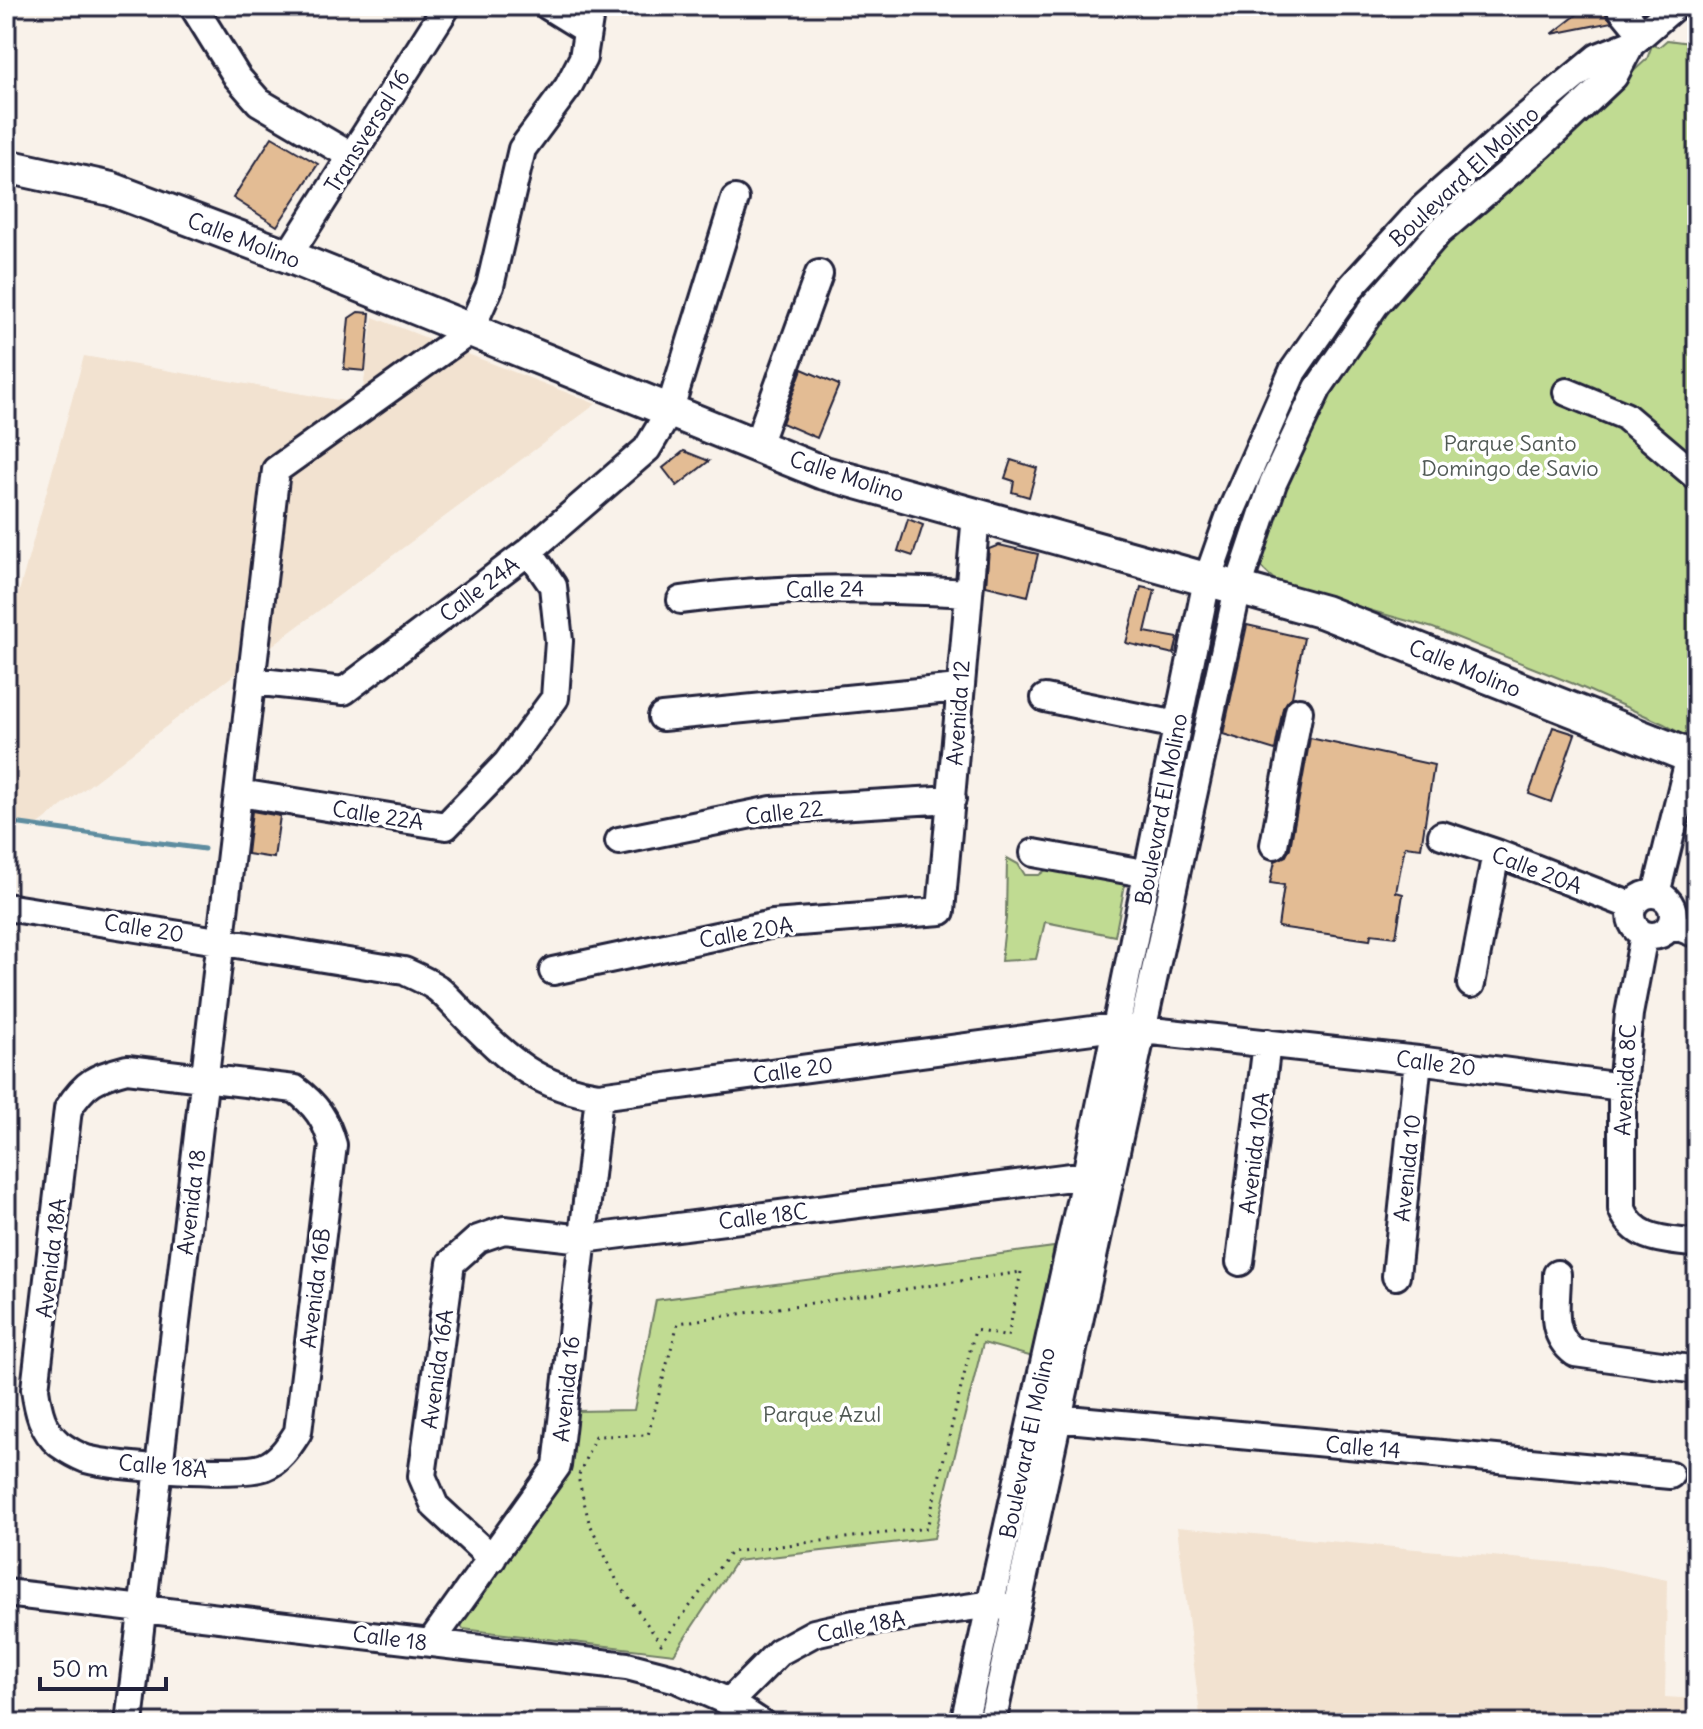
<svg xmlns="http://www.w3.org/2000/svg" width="1703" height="1729" font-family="Delius,sans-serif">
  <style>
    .built { fill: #f2e2d0 }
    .green { fill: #c0db92; stroke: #717e66; stroke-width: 2 }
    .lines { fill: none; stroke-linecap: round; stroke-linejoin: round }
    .stream { stroke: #5d8c9f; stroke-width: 5 }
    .building { fill: #e3bc94; stroke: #22223b; stroke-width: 2 }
    .minor-casing { stroke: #22223b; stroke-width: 32 }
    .major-casing { stroke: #22223b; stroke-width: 38 }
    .path { stroke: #22223b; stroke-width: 3; stroke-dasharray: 2 6; stroke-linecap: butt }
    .minor { stroke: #fff; stroke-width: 26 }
    .major { stroke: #fff; stroke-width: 32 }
    .labels { text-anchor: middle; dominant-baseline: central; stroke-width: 7; stroke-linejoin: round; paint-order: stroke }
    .street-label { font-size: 22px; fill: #22223b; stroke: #fff }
    .park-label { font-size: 22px; fill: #515a55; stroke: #fff }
  </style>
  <rect width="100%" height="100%" fill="#f9f2ea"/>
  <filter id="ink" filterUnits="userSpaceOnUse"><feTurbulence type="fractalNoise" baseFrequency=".0125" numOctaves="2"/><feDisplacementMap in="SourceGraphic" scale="16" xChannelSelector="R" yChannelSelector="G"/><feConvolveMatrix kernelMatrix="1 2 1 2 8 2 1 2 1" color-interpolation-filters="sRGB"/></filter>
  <g filter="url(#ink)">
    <path class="built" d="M373 317 596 404 282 638 36 826 6 820V639L84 356 361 404Z
      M1177 1527 1600 1566 1667 1580 1665 1697 1697 1699V1723H1201Z"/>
    <path class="green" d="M1667 40 1697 44V743L1664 724 1574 684 1433 628 1280 585 1254 561 1271 509 1320 406 1385 307 1471 216 1526 170 1647 59 1652 45 1659 47Z
      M1007 858 1018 864 1025 875H1039L1050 867 1125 884 1115 936 1045 922 1036 959 1001 961 1006 918Z
      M1697 1152V1229L1688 1228Z
      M1054 1247 1033 1357 983 1343 934 1538 736 1561 674 1654 463 1629 456 1617 557 1466 576 1411 634 1410 656 1300Z"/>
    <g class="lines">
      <path class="stream" d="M6 822 204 849
        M264 1723H306"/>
    </g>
    <path class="building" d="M1588 6H1600L1612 22 1552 34Z
      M272 137 318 164 277 226 233 198Z
      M358 312 370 313 365 371 344 369 349 318Z
      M802 369 839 385 817 438 782 423Z
      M684 451 709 461 677 486 663 468Z
      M1011 460 1037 468 1029 497 1012 492 1014 481 1005 478Z
      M908 519 923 525 913 556 898 551Z
      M999 545 1038 554 1028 596 986 586 989 549Z
      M1141 587 1155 590 1145 632 1178 638 1174 654 1126 643Z
      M1247 625 1304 638 1292 697 1283 708 1275 750 1223 734Z
      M1553 727 1575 734 1551 802 1529 794Z
      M1310 738 1434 765 1421 848 1405 846 1396 892 1403 894 1396 937 1371 934 1370 940 1278 927 1284 885 1270 883 1275 861 1286 856 1290 848Z
      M252 811 280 816 274 858 247 854Z"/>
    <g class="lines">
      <defs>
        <path id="minor" d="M193 6 237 77 259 102 351 156
          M548 6 587 30
          M1619 6 1642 34
          M288 256 447 6
          M1567 392 1625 416 1697 477
          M757 445 819 274
          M681 600C781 586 869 588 969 593
          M252 681 344 691 529 551 647 449 669 412 735 199
          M1045 698 1177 725
          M662 717 959 688
          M239 793 446 826 507 763 555 698 559 641 553 586 529 551
          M1442 835 1496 853 1632 906
          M619 841 772 810 952 799
          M1274 845 1299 711
          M1034 853 1149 874
          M1656 894 1690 756
          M1631 915a21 21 0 1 1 42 0a21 21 0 1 1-42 0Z
          M6 907 404 971C415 976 427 981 437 988 448 997 458 1009 468 1019 510 1061 538 1087 599 1096L1115 1027 1418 1060 1622 1087
          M1671 924 1697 934
          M1644 935 1629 1014 1622 1087V1209C1636 1242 1665 1239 1697 1244
          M553 971 773 924 941 911 976 515
          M1471 984 1496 853
          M127 1069 295 1089C316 1105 326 1119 333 1145L298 1432C289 1446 280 1461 264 1467 238 1476 115 1467 86 1459 78 1456 66 1449 59 1444 42 1430 38 1410 35 1389L68 1109C85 1082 96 1077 127 1069Z
          M1240 1262 1267 1043
          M1557 1274C1557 1305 1548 1333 1575 1353L1697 1370
          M1396 1276 1418 1060
          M1057 1418 1670 1475
          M492 1559 435 1506 422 1476 451 1263 478 1239 504 1230 583 1239 1086 1175
          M6 1593 627 1666 677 1679 729 1702 761 1723
          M431 1642 557 1466 599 1096
          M729 1702 779 1652 814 1633 854 1624 992 1604 1006 1607
          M129 1723 276 470 470 331 490 286 522 149 568 87 583 58 591 6
          M964 1723 1086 1175 1207 580 1231 512 1293 371 1352 286 1423 208 1521 121 1598 57 1631 44 1675 6
          M992 1723 1238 588 1273 483 1318 388 1375 305 1439 232 1541 145 1614 76 1631 44"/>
        <path id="major" d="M6 166 111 189 288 256 821 472 1324 612 1697 759"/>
      </defs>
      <use href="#minor" class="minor-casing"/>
      <use href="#major" class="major-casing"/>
      <path class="path" d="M1021 1272 1008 1337 975 1330 927 1528 731 1552 661 1644 617 1581 589 1522 578 1477 595 1436 648 1435 678 1323Z"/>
      <use href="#minor" class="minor"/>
      <use href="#major" class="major"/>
    </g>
  </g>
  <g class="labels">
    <g class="street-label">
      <text transform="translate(367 131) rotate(-58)">Transversal 16</text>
      <text transform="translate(1464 176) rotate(-43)">Boulevard El Molino</text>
      <text transform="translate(244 240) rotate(21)">Calle Molino</text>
      <text transform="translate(847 476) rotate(18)">Calle Molino</text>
      <text transform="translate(479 589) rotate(-37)">Calle 24A</text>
      <text transform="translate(825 589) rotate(-1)">Calle 24</text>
      <text transform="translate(1465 668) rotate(22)">Calle Molino</text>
      <text transform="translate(958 713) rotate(-86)">Avenida 12</text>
      <text transform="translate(1161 809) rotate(-79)">Boulevard El Molino</text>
      <text transform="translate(784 812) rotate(-7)">Calle 22</text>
      <text transform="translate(378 815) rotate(9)">Calle 22A</text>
      <text transform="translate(1537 870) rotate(21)">Calle 20A</text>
      <text transform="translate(144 928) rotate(9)">Calle 20</text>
      <text transform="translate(746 932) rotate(-10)">Calle 20A</text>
      <text transform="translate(1436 1063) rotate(7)">Calle 20</text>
      <text transform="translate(793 1070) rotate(-8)">Calle 20</text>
      <text transform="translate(1625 1080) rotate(-87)">Avenida 8C</text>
      <text transform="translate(1254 1153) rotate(-83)">Avenida 10A</text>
      <text transform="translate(1407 1168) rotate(-84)">Avenida 10</text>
      <text transform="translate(191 1202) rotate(-83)">Avenida 18</text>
      <text transform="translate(763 1216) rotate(-7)">Calle 18C</text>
      <text transform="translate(51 1258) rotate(-83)">Avenida 18A</text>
      <text transform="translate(315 1288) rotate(-83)">Avenida 16B</text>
      <text transform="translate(437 1369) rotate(-82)">Avenida 16A</text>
      <text transform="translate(566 1389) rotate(-84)">Avenida 16</text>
      <text transform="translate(1027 1443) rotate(-78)">Boulevard El Molino</text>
      <text transform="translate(1363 1447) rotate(5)">Calle 14</text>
      <text transform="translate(163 1466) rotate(5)">Calle 18A</text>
      <text transform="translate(861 1626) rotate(-11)">Calle 18A</text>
      <text transform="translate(390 1638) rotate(7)">Calle 18</text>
    </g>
    <g class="park-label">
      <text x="1510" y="443">Parque Santo<tspan x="1510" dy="25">Domingo de Savio</tspan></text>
      <text x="822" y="1414">Parque Azul</text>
    </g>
  </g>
  <rect width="1703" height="1729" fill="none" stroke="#fff" stroke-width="32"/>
  <rect x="16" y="16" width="1671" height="1697" fill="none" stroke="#22223b" stroke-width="3" filter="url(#ink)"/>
  <path d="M40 1677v12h126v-12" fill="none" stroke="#22223b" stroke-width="4"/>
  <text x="52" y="1677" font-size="24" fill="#22223b" stroke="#ffffff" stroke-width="6" paint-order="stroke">50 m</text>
</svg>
